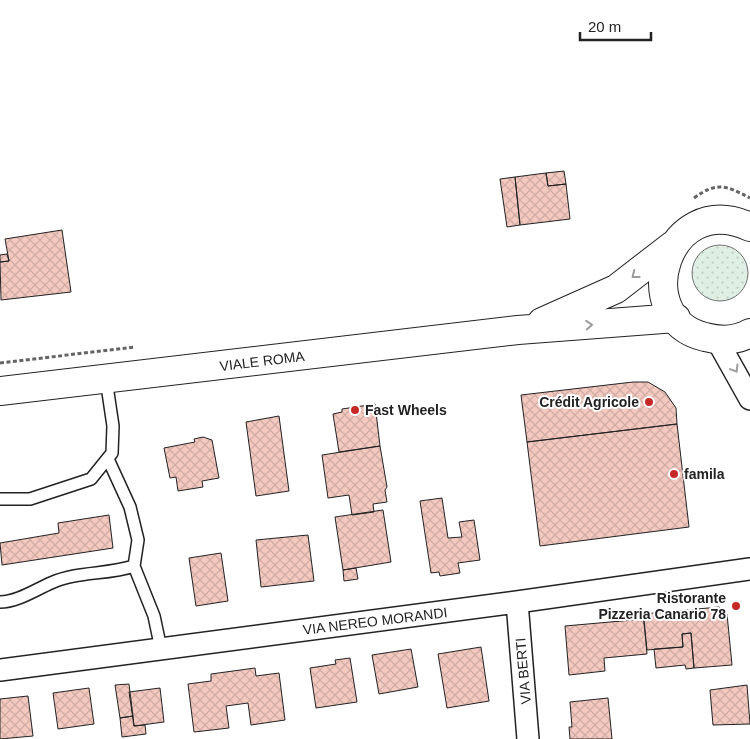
<svg xmlns="http://www.w3.org/2000/svg" width="750" height="739" font-family="Helvetica,sans-serif">
  <style>
    .grass { fill: url(#grass-dots); stroke: #6f6f6f }
    .building { fill: url(#building-cross-hatch); stroke: #222 }
    .lines { fill: none; stroke-linecap: round; stroke-linejoin: round }
    .lane-casing { stroke: #222; stroke-width: 14 }
    .street-casing { stroke: #222; stroke-width: 24 }
    .primary-casing { stroke: #222; stroke-width: 30 }
    .path { stroke: #646464; stroke-width: 3; stroke-dasharray: 4 2.5; stroke-linecap: butt }
    .lane { stroke: #fff; stroke-width: 11 }
    .street { stroke: #fff; stroke-width: 21 }
    .primary { stroke: #fff; stroke-width: 28 }
    .oneway { stroke: #9c9c9c }
    .poi-dot { fill: #c62828; stroke: #fff; stroke-width: 2 }
    .labels { text-anchor: middle; dominant-baseline: central; stroke-width: 4; stroke-linejoin: round; paint-order: stroke }
    .street-label { font-size: 14px; fill: #222; stroke: #fff }
    .poi-label { font-size: 14px; font-weight: bold; fill: #222; stroke: #fff; text-anchor: end }
  </style>
  <defs>
    <pattern id="grass-dots" width="8" height="8" patternUnits="userSpaceOnUse" patternTransform="scale(1.25)"><rect width="8" height="8" fill="#e0efe3"/><path d="M2 2h.1M6 6h.1" fill="none" stroke="#c0cdc2" stroke-width="1.8" stroke-linecap="round"/></pattern>
    <pattern id="building-cross-hatch" width="8" height="8" patternUnits="userSpaceOnUse" patternTransform="scale(1.25)"><rect width="8" height="8" fill="#f3c9c0"/><path d="M0 0l8 8M0 8l8-8" fill="none" stroke="#d0aca5"/></pattern>
  </defs>
  <rect width="100%" height="100%" fill="#fff"/>
  <path class="grass" d="M692 273a28 28 0 1 1 56 0a28 28 0 1 1-56 0Z"/>
  <path class="building" d="M564 171 566 184 548 186 546 173Z
    M546 173 548 186 566 184 570 219 520 225 515 177Z
    M515 177 520 225 507 227 500 179Z
    M62 230 71 292 1 300 0 262 9 261 5 239Z
    M7 254 9 261 0 262V255Z
    M633 382H648L665 392 676 408 677 424 527 442 521 395Z
    M375 404 380 446 339 452 333 414 342 412V409Z
    M279 416 289 491 256 496 246 422Z
    M677 424 689 527 540 546 527 442Z
    M203 437 212 440 219 478 202 481 203 487 178 491 176 477 170 478 164 448 195 442 194 439Z
    M380 446 387 487 385 490 387 502 373 504 374 512 352 515 349 495 328 498 322 455Z
    M442 498 448 538 462 537 459 522 474 520 480 560 458 563 460 573 440 576 439 572 431 573 420 501Z
    M383 510 391 562 343 570 335 517Z
    M109 515 113 548 2 565 0 543 59 533 58 523Z
    M308 535 314 581 261 587 256 540Z
    M221 553 228 601 196 606 189 558Z
    M356 568 358 579 344 581 343 570Z
    M719 607 727 614 732 665 694 668 691 633 682 634 683 647 647 650 643 614Z
    M644 619 647 654 604 658 605 671 569 675 565 626Z
    M691 633 694 668 686 669 685 665 656 668 654 649 683 647 682 634Z
    M481 647 489 701 447 708 438 654Z
    M411 649 418 687 379 694 372 655Z
    M350 658 357 702 316 708 310 668 336 664 335 660Z
    M255 668 256 676 279 673 285 720 251 725 248 703 226 706 229 728 194 732 188 684 211 681V674Z
    M129 684 133 716 120 718 115 685Z
    M747 685 750 724 713 725 710 690Z
    M89 688 94 724 58 729 53 693Z
    M160 688 164 722 134 726 129 692Z
    M28 696 33 736 0 739V699Z
    M608 698 612 739H570L569 727H572L570 702Z
    M133 716 134 726 145 725 146 734 122 737 120 718Z"/>
  <g class="lines">
    <defs>
      <path id="lane" d="M0 499H30L91 479 112 453 113 426 106 379
        M134 566 154 616 161 649
        M0 602C17 602 35 590 51 583 77 571 107 575 134 566L138 540 130 507 108 459"/>
      <path id="street" d="M717 340 750 399
        M517 602 528 739
        M0 670 517 602 750 569"/>
      <path id="primary" d="M750 227C666 188 628 319 705 337 720 341 736 341 750 333
        M542 322 616 289 673 245
        M0 391 518 330 676 318"/>
    </defs>
    <use href="#lane" class="lane-casing"/>
    <use href="#street" class="street-casing"/>
    <use href="#primary" class="primary-casing"/>
    <path class="path" d="M694 198C717 181 727 186 750 198
      M0 363 135 347"/>
    <use href="#lane" class="lane"/>
    <use href="#street" class="street"/>
    <use href="#primary" class="primary"/>
  </g>
  <defs><path id="oneway-chevron" d="M-2-3.5L2.5 0L-2 3.5" fill="none" stroke-width="1.6" stroke-linecap="round" stroke-linejoin="round" transform="scale(1.25)"/></defs>
  <g class="oneway">
    <use href="#oneway-chevron" transform="translate(635 275) rotate(142)"/>
    <use href="#oneway-chevron" transform="translate(589 325) rotate(-4)"/>
    <use href="#oneway-chevron" transform="translate(735 369) rotate(59)"/>
  </g>
  <g class="poi-dot">
    <circle cx="649" cy="402" r="5"/>
    <circle cx="355" cy="410" r="5"/>
    <circle cx="674" cy="474" r="5"/>
    <circle cx="736" cy="606" r="5"/>
  </g>
  <g class="labels">
    <g class="street-label">
      <text transform="translate(262 361) rotate(-7)">VIALE ROMA</text>
      <text transform="translate(375 621) rotate(-7)">VIA NEREO MORANDI</text>
      <text transform="translate(523 671) rotate(-95)">VIA BERTI</text>
    </g>
    <g class="poi-label">
      <text x="639" y="402">Crédit Agricole</text>
      <text x="365" y="410" text-anchor="start">Fast Wheels</text>
      <text x="684" y="474" text-anchor="start">famila</text>
      <text x="726" y="598">Ristorante<tspan x="726" dy="16">Pizzeria Canario 78</tspan></text>
    </g>
  </g>
  <path d="M580 32v8h71v-8" fill="none" stroke="#222222" stroke-width="2.5"/>
  <text x="588" y="32" font-size="15" fill="#222222" stroke="#ffffff" stroke-width="4" paint-order="stroke">20 m</text>
</svg>
